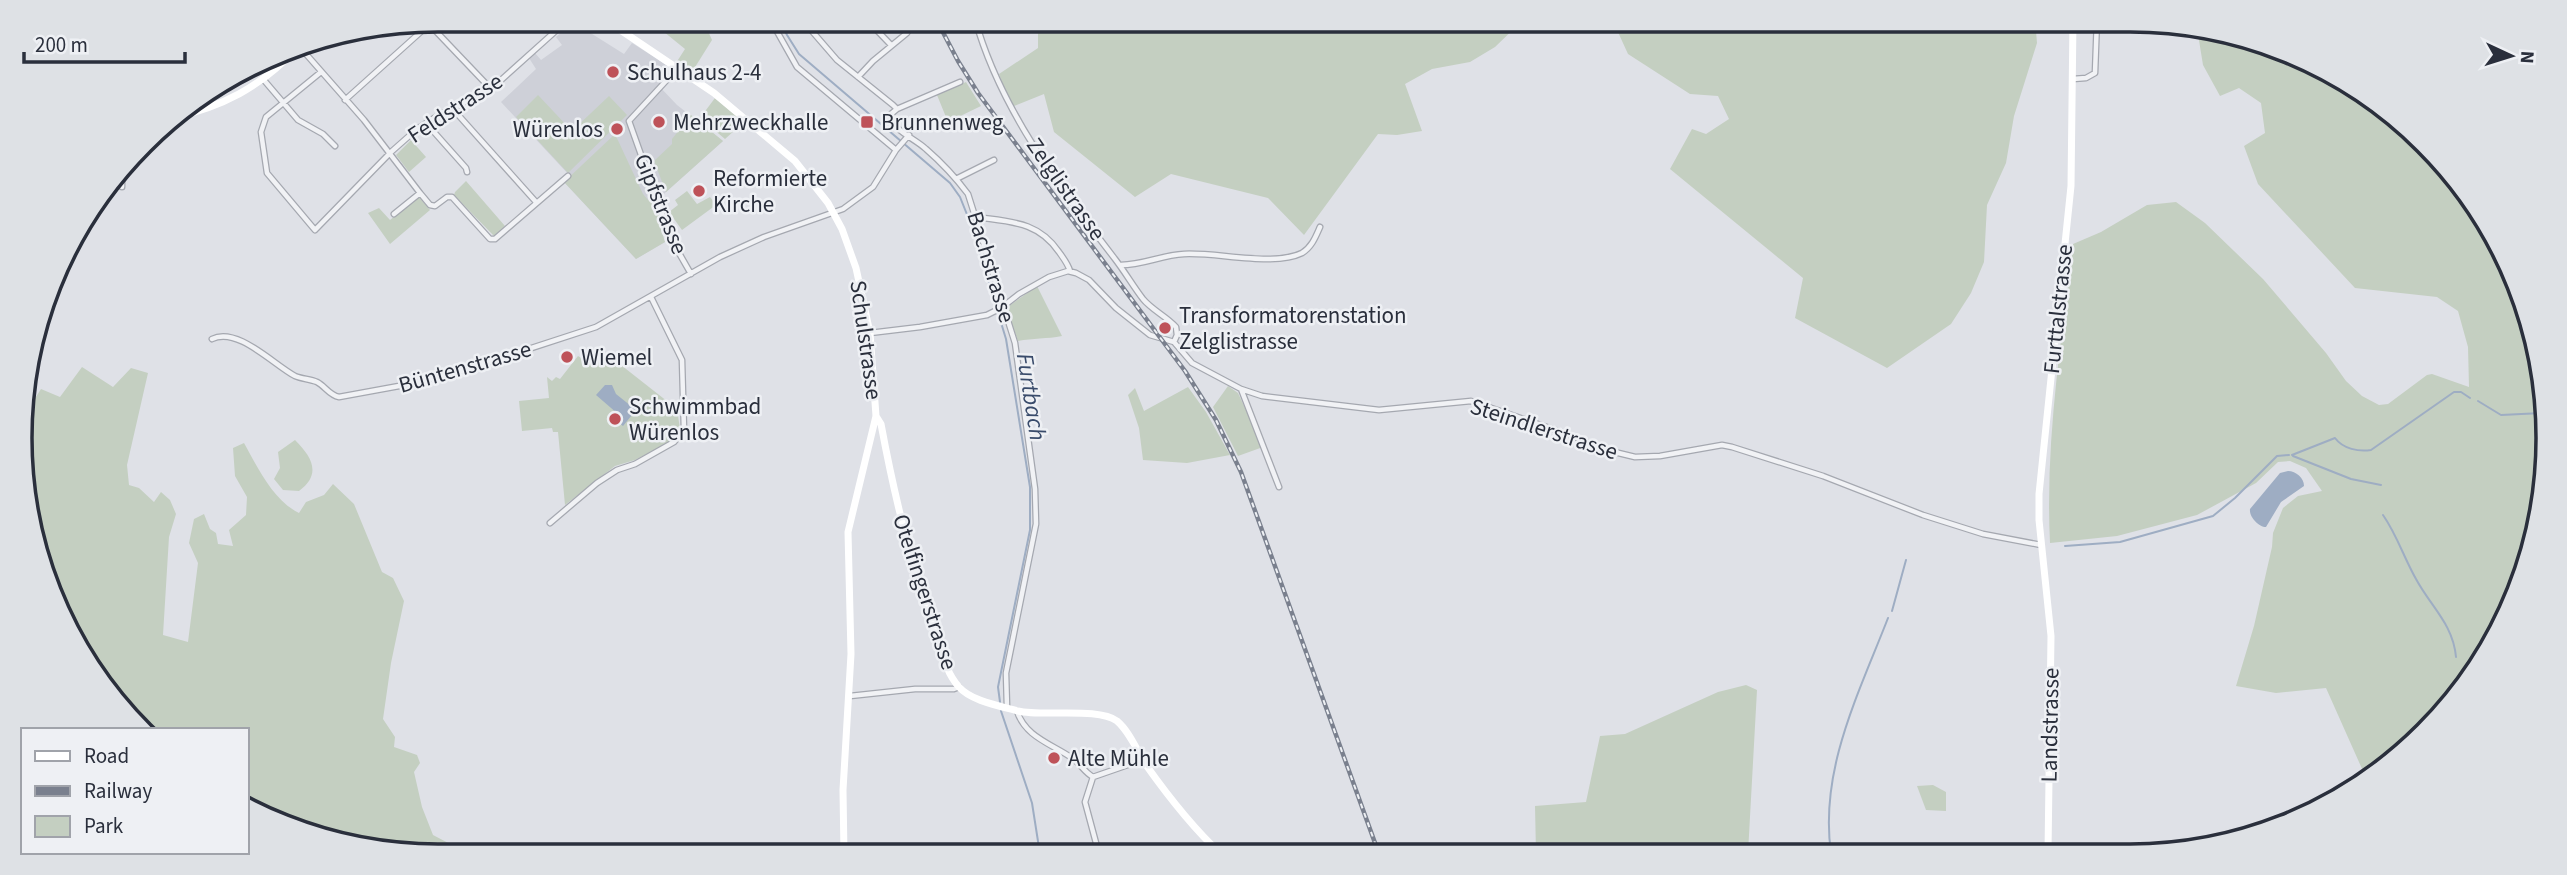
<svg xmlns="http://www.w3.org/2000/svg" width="2567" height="875" font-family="'Source Sans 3',sans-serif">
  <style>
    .built { fill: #ced0d8 }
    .green { fill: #c4cfc1 }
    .water { fill: #9eadc3 }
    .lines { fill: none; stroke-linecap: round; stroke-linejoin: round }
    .stream { stroke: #9eadc3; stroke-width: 2 }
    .street-casing { stroke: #a5a8b0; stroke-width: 7 }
    .street { stroke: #f1f2f5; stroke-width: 4.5 }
    .secondary { stroke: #fff; stroke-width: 7 }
    .rail-casing { stroke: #7a808e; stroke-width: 4.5 }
    .rail { stroke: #eef0f4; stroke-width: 2; stroke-dasharray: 5; stroke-linecap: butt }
    .poi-dot { fill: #be5259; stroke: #eef0f4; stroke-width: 2.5 }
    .labels { text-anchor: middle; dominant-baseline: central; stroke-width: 5; stroke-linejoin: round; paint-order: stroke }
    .poi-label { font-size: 23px; fill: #2a2f3c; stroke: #eef0f4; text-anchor: start }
    .street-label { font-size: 23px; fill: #2a2f3c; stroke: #eef0f4 }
    .water-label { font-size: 24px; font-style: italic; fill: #394b6b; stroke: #eef0f4 }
    .rim { fill: none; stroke: #2a2f3c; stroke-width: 3.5 }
  </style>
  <rect width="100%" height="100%" fill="#dfe1e7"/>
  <path class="built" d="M573 22 624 54 632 43 673 69 659 86 677 105 723 141 656 201 663 221 659 223 665 242 636 259 564 182 570 176 501 102 536 69 529 58 535 53 541 60 562 45 556 37Z"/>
  <path class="green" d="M656 19H672L679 28 690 19H709L704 22 712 40 692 72 676 63 685 49 653 23Z
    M1038 19H1524L1495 47 1470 62 1432 69 1405 84 1422 131 1397 135 1378 134 1304 235 1268 198 1171 174 1135 197 1054 132 1044 94 1014 106 1006 93 999 74 1038 48Z
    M1612 19H2035L2037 43 2014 116 2006 163 1987 205 1984 262 1971 293 1951 324 1887 368 1795 318 1803 278 1670 169 1692 129 1706 134 1729 119 1718 96 1690 94 1628 54Z
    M2197 28 2237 33 2384 105 2492 228 2544 383 2534 545 2492 647 2406 752 2369 776 2363 771 2326 688 2276 693 2236 686 2254 626 2272 547 2273 533 2283 508 2298 496 2322 491 2306 468 2290 461 2278 462 2256 483 2197 515 2117 536 2050 543C2045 443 2061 343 2073 244L2101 232 2147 205 2176 202 2205 223 2263 279 2326 353 2346 381 2362 396 2379 405 2388 404 2427 375 2432 374 2469 387 2468 347 2458 311 2437 297 2355 288 2258 184 2244 146 2265 133 2261 103 2239 88 2220 96 2203 65Z
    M966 82 981 106 948 122 937 95Z
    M538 95 570 129 573 130 609 96 627 115 568 173 516 117Z
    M715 98 744 122 725 139 700 118Z
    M691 115 723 141 666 192 654 161 672 144V139Z
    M615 134 643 194 648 200 655 197 663 221 659 223 665 242 636 259 564 182Z
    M411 140 426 157 409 172 396 155Z
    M466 181 505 226 494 236 454 195 455 192Z
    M687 191 697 204 710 197 716 205 682 230 669 212 678 205 675 200Z
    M419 197 430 210 390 244 368 213 379 208 390 220Z
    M1037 286 1062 336C1047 339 1033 338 1018 341L1006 308Z
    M598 347 677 409 680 429 673 440 635 460 615 466 565 505 558 432H553L552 428 522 431 519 401 549 398 547 377 552 381 556 377 560 379 578 356 586 361Z
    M82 367 113 387 131 368 148 373 127 465 129 485 139 488 154 502 161 492 170 500 176 514 169 537 163 635 188 642 198 563 189 543 194 519 204 514 210 529 216 533 218 544 233 546 229 530 246 515 247 497 235 476 233 448 244 443C258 468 273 500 299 513L306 502 324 495 333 484 354 504 382 572 393 578 404 601 391 663 383 719 395 737 394 747 417 755 420 763 414 772 422 807 433 835 454 846 460 856H437L330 842 247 804V730H150L90 670 33 545 25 414 41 389 60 397Z
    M1228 386 1238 393 1263 447 1238 456 1213 407Z
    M1188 387 1206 412 1230 455 1187 463 1143 460 1139 428 1128 395 1135 388 1144 411Z
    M295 440C312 457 322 474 299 491L283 490 274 479 280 468 278 452Z
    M1746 685 1757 690 1748 853H1536L1535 806 1586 802 1600 736 1625 734 1718 692Z
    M1933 785 1946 792V811L1926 810 1917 786Z"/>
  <path class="water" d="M605 385H612L616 394 636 410 623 426 614 419 618 414 596 395Z
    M2288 471C2296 471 2304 478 2304 486L2281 502 2266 527C2259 527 2249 517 2250 509L2280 473Z"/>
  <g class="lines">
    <path class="stream" d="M780 19 787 35 799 54 950 183 960 197 972 227 1006 339 1030 487V530L998 687 1000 702
      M2478 401 2501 415 2542 413
      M2292 455 2335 438C2343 449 2359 452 2371 450L2454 392H2461L2470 398
      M2293 456 2351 479 2381 485
      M2383 515C2397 535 2404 558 2416 579 2431 607 2453 624 2456 657
      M2065 546 2120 542 2213 516 2235 498 2277 456 2289 455
      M1892 611 1906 560
      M1001 711 1032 803 1040 854
      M1831 853C1819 770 1859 693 1888 618"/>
    <defs>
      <path id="street" d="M770 19 797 67 896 150
        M866 19 891 45
        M975 19C1000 109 1059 186 1115 259 1125 272 1133 286 1143 299 1152 310 1166 316 1176 327L1177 335 1174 342
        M429 24 491 89
        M811 30 837 60 893 105 897 109 891 114V121C899 133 915 139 926 149 941 162 956 178 968 194L1015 343 1035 489 1036 524 1006 673 1007 707
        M306 54 364 120 420 193 394 214
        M677 69 629 121 671 239 691 274
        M321 72 266 117 261 132 267 173 315 230 391 152 417 129 439 115 491 89 569 19
        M858 77 873 61 907 33 910 28 907 19
        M263 79 298 120 323 134 335 146
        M2073 79 2086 78 2095 73 2097 19
        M345 100 434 20
        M452 108 536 202
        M897 109 960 82
        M426 123 466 168 467 172
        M956 179 994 160
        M122 187V174
        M420 193 430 205 435 206 447 197H452L490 239H495L568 176
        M976 217C1010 222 1038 221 1059 252 1064 259 1068 264 1070 271
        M1121 265C1143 265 1162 255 1184 254 1217 252 1273 267 1302 253 1312 247 1316 236 1320 227
        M870 333 920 327 987 315 1001 308 1019 294 1049 277 1068 271 1076 273 1089 280 1116 308 1150 335 1174 342 1192 363 1241 389 1279 487
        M212 339C237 326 274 365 295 376 302 379 310 379 317 382 325 386 329 395 339 397L410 384 455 373 596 327 720 257 764 237 843 209 873 187 896 150 909 135
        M1241 389 1262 396 1379 410 1471 401 1570 435 1606 450 1635 457 1660 456 1722 445 1732 447 1823 476 1923 515 1983 534 2041 545
        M550 523 597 483 617 470 635 464 674 442 684 430 682 360 651 297
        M850 696 915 689H954L959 687
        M1017 711C1025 737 1052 744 1072 758 1080 763 1084 772 1093 777
        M1099 854 1085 802 1093 777 1142 760"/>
    </defs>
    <use href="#street" class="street-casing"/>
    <use href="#street" class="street"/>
    <path class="secondary" d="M604 19 714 93 795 161 828 203 842 229 856 268 870 333 876 416 848 532 851 654 843 790 844 855
      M169 119C222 107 260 88 298 47
      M47 304 69 244
      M876 416 881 424C894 494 910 562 934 629 941 648 945 672 959 687 971 701 1000 706 1018 711 1043 717 1098 707 1117 721 1130 732 1137 751 1146 765 1168 796 1193 828 1221 854
      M2048 852 2051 636 2039 520V494L2071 186 2073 19"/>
    <defs>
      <path id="rail" d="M936 19 958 61 978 93 1185 371 1216 420 1241 472 1379 854"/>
    </defs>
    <use href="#rail" class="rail-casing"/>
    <use href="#rail" class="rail"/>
  </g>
  <g class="poi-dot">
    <circle cx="613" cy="72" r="7"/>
    <circle cx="659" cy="122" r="7"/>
    <rect x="860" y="115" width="14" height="14" rx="3.5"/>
    <circle cx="617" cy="129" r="7"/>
    <circle cx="699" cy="191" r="7"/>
    <circle cx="1165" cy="328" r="7"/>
    <circle cx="567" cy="357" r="7"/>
    <circle cx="615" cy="419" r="7"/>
    <circle cx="1054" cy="758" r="7"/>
  </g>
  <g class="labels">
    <g class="poi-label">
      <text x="627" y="72">Schulhaus 2-4</text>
      <text x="673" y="122">Mehrzweckhalle</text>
      <text x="881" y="122">Brunnenweg</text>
      <text x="603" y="129" text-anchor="end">Würenlos</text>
      <text x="713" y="178">Reformierte<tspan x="713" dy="26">Kirche</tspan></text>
      <text x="1179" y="315">Transformatorenstation<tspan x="1179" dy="26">Zelglistrasse</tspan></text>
      <text x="581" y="357">Wiemel</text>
      <text x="629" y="406">Schwimmbad<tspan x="629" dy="26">Würenlos</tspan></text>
      <text x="1068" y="758">Alte Mühle</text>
    </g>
    <g class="street-label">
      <text transform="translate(455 108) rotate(-33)">Feldstrasse</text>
      <text transform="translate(1066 189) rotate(55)">Zelglistrasse</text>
      <text transform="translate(661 204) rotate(68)">Gipfstrasse</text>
      <text transform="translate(991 267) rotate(73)">Bachstrasse</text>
      <text transform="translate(2058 309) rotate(-84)">Furttalstrasse</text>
      <text transform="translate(866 340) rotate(82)">Schulstrasse</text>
      <text transform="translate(465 367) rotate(-16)">Büntenstrasse</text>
      <text transform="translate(1544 429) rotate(18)">Steindlerstrasse</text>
      <text transform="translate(925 592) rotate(72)">Otelfingerstrasse</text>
      <text transform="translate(2050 725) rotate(-89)">Landstrasse</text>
    </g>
    <g class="water-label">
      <text transform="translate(1031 397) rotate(81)">Furtbach</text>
    </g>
  </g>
  <path d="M0 0H2567V875H0ZM438 32H2130A406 406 0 0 1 2536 438V438A406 406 0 0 1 2130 844H438A406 406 0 0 1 32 438V438A406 406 0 0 1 438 32Z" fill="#dee1e5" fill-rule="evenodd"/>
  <path class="rim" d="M438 32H2130A406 406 0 0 1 2536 438V438A406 406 0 0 1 2130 844H438A406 406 0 0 1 32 438V438A406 406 0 0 1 438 32Z"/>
  <rect x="21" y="728" width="228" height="126" fill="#eef0f4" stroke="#a0a3aa" stroke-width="2"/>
  <rect x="35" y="751" width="35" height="10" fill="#ffffff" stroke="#a0a3aa" stroke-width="2"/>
  <text x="84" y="763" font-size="21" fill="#2a2f3c">Road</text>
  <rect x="35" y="786" width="35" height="10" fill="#7a808e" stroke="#a0a3aa" stroke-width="2"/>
  <text x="84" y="798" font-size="21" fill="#2a2f3c">Railway</text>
  <rect x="35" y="816" width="35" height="21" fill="#c4cfc1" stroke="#a0a3aa" stroke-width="2"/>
  <text x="84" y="833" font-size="21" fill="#2a2f3c">Park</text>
  <g transform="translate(2511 56) rotate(94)" stroke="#eef0f4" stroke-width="5" paint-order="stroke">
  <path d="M0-5L12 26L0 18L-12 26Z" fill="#2a2f3c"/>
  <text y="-10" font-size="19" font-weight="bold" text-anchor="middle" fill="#2a2f3c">N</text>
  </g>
  <path d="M24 52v10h161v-10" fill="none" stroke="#2a2f3c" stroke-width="3.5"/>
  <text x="35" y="52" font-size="21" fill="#2a2f3c" stroke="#eef0f4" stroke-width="5" paint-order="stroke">200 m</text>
</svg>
